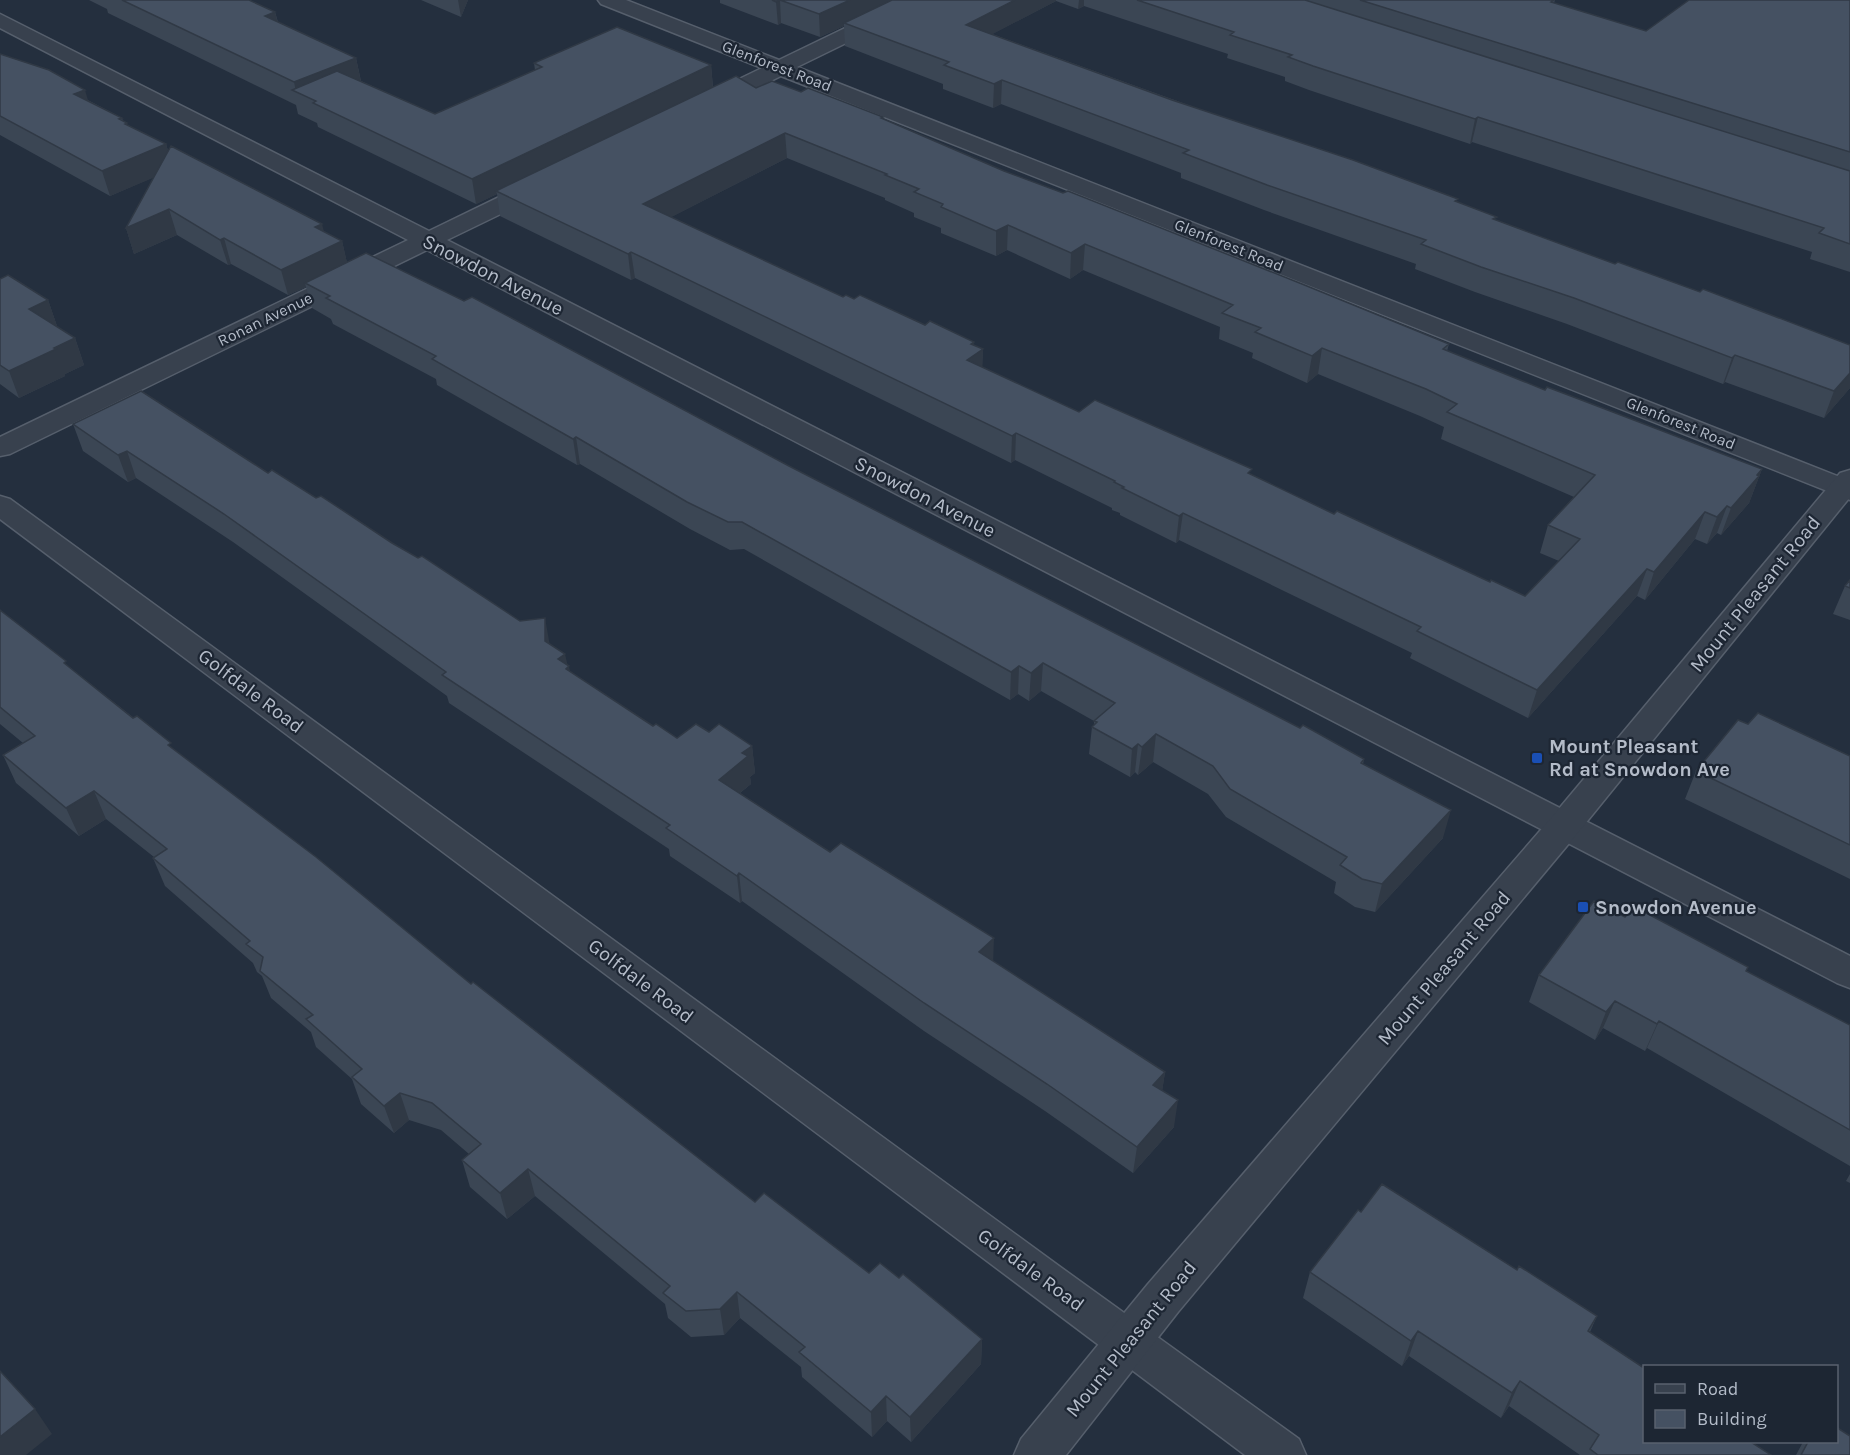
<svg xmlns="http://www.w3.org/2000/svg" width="1850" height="1455" font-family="Karla,sans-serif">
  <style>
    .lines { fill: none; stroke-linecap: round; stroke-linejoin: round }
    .minor-casing { stroke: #565f6c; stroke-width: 3 }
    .tertiary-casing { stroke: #565f6c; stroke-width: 3 }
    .minor { fill: #38414e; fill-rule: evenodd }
    .tertiary { fill: #38414e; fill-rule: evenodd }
    .wall { fill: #3b4654; fill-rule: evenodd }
    .shaded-wall { fill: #303945 }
    .building { fill: #455162; stroke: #303945; stroke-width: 1.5; fill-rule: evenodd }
    .transit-dot { fill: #1a4fb4; stroke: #1d2633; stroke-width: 2 }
    .labels { text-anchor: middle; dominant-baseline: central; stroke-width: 4.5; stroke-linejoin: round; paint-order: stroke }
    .far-street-label { font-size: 16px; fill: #b4bcc9; stroke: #1d2633 }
    .street-label { font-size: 20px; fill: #b4bcc9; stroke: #1d2633 }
    .poi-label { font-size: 20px; font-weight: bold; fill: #b4bcc9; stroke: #1d2633; text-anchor: start }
  </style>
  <rect width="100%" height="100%" fill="#242f3e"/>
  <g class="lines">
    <defs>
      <path id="minor" d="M598 0H626L779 60 903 0H929L926 4 797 67 1850 481V500L781 76 718 107 710 109 702 107 699 102 702 97 762 68 601 4Z
        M0 14 429 231 532 181 540 179 548 181 552 186 548 191 447 240 1850 956V988L1837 983 427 250 10 454 0 456V437L408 240 0 28Z
        M0 496 10 499 1059 1266 1299 1439 1306 1455H1245L0 519Z"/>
      <path id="tertiary" d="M1850 470V497L1576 835 1178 1312 1066 1455H1014L1021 1439 1148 1284 1552 817 1840 473Z"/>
    </defs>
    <use href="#minor" class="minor-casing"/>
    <use href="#tertiary" class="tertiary-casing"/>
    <use href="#minor" class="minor"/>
    <use href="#tertiary" class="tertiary"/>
  </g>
  <path class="wall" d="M89 0H249L275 12 278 22 356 58 361 81 435 114 535 70 534 63 711 65 713 87 756 88 801 92 883 117V120L1004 171 1449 344 1447 351 1545 390 1762 469 1749 503 1721 535 1717 533 1707 544 1695 539 1645 600 1637 596 1528 718 1410 658 1412 653 1179 540 1176 543 1120 515V513L1112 510V508L1015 460 1011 463 635 278 631 280 500 216 497 194 476 204 318 127 317 123 298 114 296 105 108 13 107 9ZM787 158 885 198V200L914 213V217L941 228V233L996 256 1007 250 1070 279 1083 270 1220 327 1219 339 1253 353 1252 358 1307 383 1318 374 1420 416 1444 427 1441 439 1574 497 1548 525 1540 553 1559 561 1525 596 1490 582 1334 514 1251 475 1079 412 982 367 983 349 974 345 925 325 854 299 843 297 671 217Z
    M421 0H468L461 17Z
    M720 0H1555L1554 3 1646 31 1850 0V272L1810 259 1812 252 1472 142 1470 144 1309 90 1285 81V77L1227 58 1228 54 1084 6 1078 9 1056 1 992 34 1457 202 1850 388 1824 418 1725 382 1723 384 1567 324 1475 292 1415 269 1416 264 1264 210 1181 178V173L1001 104 993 108 943 89V84L845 46 844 26 820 37 781 23 778 25 720 3Z
    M0 54 122 118 123 121 127 125 166 144 168 151 342 241 347 263 789 466 1300 728 1364 759 1363 764 1443 838 1375 912 1355 907 1334 893 1336 882 1226 817 1208 794 1153 762 1138 775 1135 772 1130 777 1089 754 1092 727 1094 725V721L1041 691 1029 701 1018 694 1010 700 744 549 730 550 690 529 580 464 577 465 437 385 436 379 333 324 331 319 312 308 306 287 288 295 231 264 228 265 177 235 134 254 126 228 154 177 110 196 0 135Z
    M0 279 48 300 57 326H56L75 338 84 365 65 374V376L19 398 0 384Z
    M73 424 268 473 316 498 392 543 549 644 567 665 570 672 653 726 677 738 709 732 752 746 755 773 750 777 751 784 740 793 993 961 1165 1072 1162 1091 1174 1127 1133 1173 1045 1111 924 1031 742 901 740 903 670 856 669 849 449 703 447 696 233 542 136 478 128 482 83 451Z
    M1850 580V620L1833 614 1845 586Z
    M0 610 68 666 471 984 755 1202 869 1273 899 1278 982 1339 981 1364 911 1442 887 1421 872 1437 802 1377 801 1367 740 1318 724 1335 691 1337 668 1318 665 1304 535 1196 507 1219 470 1187 462 1160 469 1154 441 1130 409 1120 394 1133 361 1104 352 1079 316 1047 311 1032 271 998 262 976 257 972 253 963 165 886 153 858 154 857 106 819 79 836 16 783 3 755 23 743 0 724Z
    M1748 724 1850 756V879L1685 799 1696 771Z
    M1625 917 1748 967 1746 971 1850 1025V1166L1647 1048 1645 1051 1603 1028 1595 1040 1529 1002 1539 975Z
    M1850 1174V1183L1846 1181Z
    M1361 1212 1517 1270 1597 1316 1590 1332 1644 1442 1771 1455H1580L1509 1406 1501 1418 1409 1356 1402 1366 1303 1298 1310 1272Z
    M1803 1442H1836L1850 1455H1796Z"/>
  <path class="shaded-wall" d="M458 0H468L461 17Z
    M780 0 781 23 778 25 776 2Z
    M850 0H898L844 23V26L820 37 819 14Z
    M1015 0H1056V1L966 48V25Z
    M1079 0H1084V6L1078 9Z
    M275 12 281 35 265 16Z
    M356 58 361 82 296 92 294 82Z
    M711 65 713 89 496 191 497 194 476 204 472 179Z
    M1002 80 1001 104 993 108 994 84Z
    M85 90 92 114 74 94Z
    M1478 117 1472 142 1470 144 1475 119Z
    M785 133 787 158 646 230 643 204Z
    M166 144 174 169 110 196 102 171Z
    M169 209 177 235 134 254 126 228Z
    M322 224 328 248 342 241 348 267 305 283 306 287 288 295 281 270 315 227Z
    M1008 225 1007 250 996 256V231Z
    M224 238 231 264 228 265 220 240Z
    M1085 244 1083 270 1070 279 1071 253Z
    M631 252 635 278 631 280 628 254Z
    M48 300 57 326 39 335 29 309Z
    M75 338 84 365 65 374V376L19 398 9 371Z
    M974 342 973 356 983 349 982 376 967 360 971 344Z
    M1322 348 1318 374 1307 383 1312 356Z
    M1735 355 1725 382 1723 384 1732 358Z
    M1850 373V388L1824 418 1834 391Z
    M1016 433 1015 460 1011 463 1012 436Z
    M576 437 580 464 577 465 573 439Z
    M127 451 136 478 128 482 118 455Z
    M1762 469 1749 503 1721 535 1731 508Z
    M1727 506 1717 533 1707 544 1717 517Z
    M1705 512 1695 539 1645 600 1654 572Z
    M1183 513 1179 540 1176 543 1179 516Z
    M1647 569 1637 596 1528 718 1537 690Z
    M545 618 550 646 545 641Z
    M565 654 568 667 569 666 574 694 558 659Z
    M1043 663 1041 691 1029 701 1031 673Z
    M1019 666 1018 694 1010 700 1011 672Z
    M1156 734 1153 762 1138 775 1142 747Z
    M1138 744 1135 772 1130 777 1132 749Z
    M752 746 755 773 750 777 751 784 722 807 719 780 742 753Z
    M94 791 106 819 79 836 66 808Z
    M1451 810 1443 838 1375 912 1382 884Z
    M739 873 742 901 740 903 737 876Z
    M994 938 993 966 979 952Z
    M1615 1001 1603 1028 1595 1040 1606 1012Z
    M1659 1021 1647 1048 1645 1051 1657 1024Z
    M1165 1072 1161 1099 1153 1085Z
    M400 1093 409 1120 394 1133 384 1106Z
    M1178 1100 1174 1127 1133 1173 1137 1147Z
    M528 1169 535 1196 507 1219 500 1193Z
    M737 1292 740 1318 724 1335 720 1309Z
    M1418 1331 1409 1356 1402 1366 1411 1341Z
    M982 1339 981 1364 911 1442 910 1417Z
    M1520 1381 1509 1406 1501 1418 1512 1393Z
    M886 1396 887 1421 872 1437 871 1412Z
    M35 1409 52 1434 26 1455H0V1437Z"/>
  <path class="building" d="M122 0H249L275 12 265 16 356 58 294 82Z
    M772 0H850L819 14 780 0 776 2Z
    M892 0H1015L966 25 1172 100 1353 160 1458 199 1455 201 1497 217 1493 219 1615 264 1618 262 1700 292 1703 289 1850 345V373L1834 391 1735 355 1732 358 1574 298 1481 267 1421 244 1426 240 1267 185 1183 153 1189 150 1002 80 994 84 944 65 949 62 844 23Z
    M1137 0H1305L1850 171V244L1819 233 1824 228 1478 117 1475 119 1313 66 1288 57 1292 55 1230 35 1234 32Z
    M1360 0H1554L1551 2 1646 31 1689 0H1850V152Z
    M617 27 711 65 472 179 313 103 316 101 292 90 337 71 435 114 542 67 534 63Z
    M0 54 49 70 85 90 74 94 122 118 119 119 127 123 125 124 166 144 102 171 0 116Z
    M736 76 756 88 772 81 801 92 808 88 883 117 881 118 1004 171 1063 193 1068 191 1302 284 1449 344 1443 349 1545 390 1547 387 1584 401 1762 469 1757 475 1759 476 1731 508 1727 506 1717 517 1705 512 1654 572 1647 569 1537 690 1417 631 1421 627 1183 513 1179 516 1122 488 1124 487 1114 482 1115 481 1016 433 1012 436 631 252 628 254 496 191ZM785 133 887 174 885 175 919 189 914 192 943 204 941 207 996 231 1008 225 1071 253 1085 244 1233 305 1222 313 1261 328 1255 332 1312 356 1322 348 1426 389 1457 404 1447 412 1595 475 1548 525 1580 539 1525 596 1491 580 1490 582 1337 511 1334 514 1248 473 1252 469 1095 400 1079 412 967 360 983 349 971 344 974 342 930 321 925 325 860 295 854 299 846 295 843 297 643 204Z
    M171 146 322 224 315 227 342 241 281 270 224 238 220 240 169 209 126 228Z
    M366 253 464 301 472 297 789 466 1300 728 1303 725 1364 759 1361 763 1451 810 1382 884 1362 879 1340 865 1347 857 1230 789 1213 766 1156 734 1142 747 1138 744 1132 749 1092 727 1097 722 1094 721 1115 703 1043 663 1031 673 1019 666 1011 672 742 522H728L687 502 576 437 573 439 432 359 436 356 326 298 330 296 305 283Z
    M8 275 48 300 29 309 75 338 54 348 56 349 9 371 0 365V279Z
    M141 391 268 473 272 470 316 498 321 496 392 543 418 558 422 556 520 621 545 618V641L565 654 558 659 569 666 566 669 653 726 656 724 677 738 696 724 709 732 719 724 752 746 742 753 748 756 719 780 830 852 841 843 994 938 979 952 1165 1072 1153 1085 1178 1100 1137 1147 1047 1084 924 1003 739 873 737 876 666 828 670 825 442 675 446 672 224 514 127 451 118 455 73 424Z
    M1850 580V588L1845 586Z
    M0 610 66 661 64 663 133 718 137 716 171 743 168 745 316 857 471 984 473 982 755 1202 764 1193 869 1273 880 1263 899 1278 903 1274 982 1339 910 1417 886 1396 871 1412 799 1352 805 1347 737 1292 720 1309 686 1311 663 1293 670 1286 528 1169 500 1193 462 1160 481 1144 432 1103 400 1093 384 1106 352 1077 362 1069 306 1019 313 1015 260 971 263 957 246 944 250 941 153 858 167 849 94 791 66 808 3 755 35 736 0 707Z
    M1758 713 1850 756V845L1696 771 1738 720 1748 724Z
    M1594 901 1625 917 1633 906 1748 967 1746 971 1850 1025V1130L1659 1021 1657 1024 1615 1001 1606 1012 1539 975Z
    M1382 1184 1517 1270 1519 1266 1597 1316 1588 1331 1644 1368V1442H1751L1771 1455H1598L1590 1449 1599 1435 1520 1381 1512 1393 1418 1331 1411 1341 1310 1272 1358 1210 1361 1212Z
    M0 1371 35 1409 0 1437Z
    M1836 1427 1850 1436V1455H1801L1808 1442H1836Z"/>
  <g class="transit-dot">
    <rect x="1531" y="752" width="12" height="12" rx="3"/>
    <rect x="1577" y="901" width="12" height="12" rx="3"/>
  </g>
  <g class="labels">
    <g class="far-street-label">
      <text transform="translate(777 66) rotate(21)">Glenforest Road</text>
      <text transform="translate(1229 245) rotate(22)">Glenforest Road</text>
      <text transform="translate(265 319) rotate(-26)">Ronan Avenue</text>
      <text transform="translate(1681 423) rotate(22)">Glenforest Road</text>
    </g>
    <g class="street-label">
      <text transform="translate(493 275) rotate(27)">Snowdon Avenue</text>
      <text transform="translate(925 497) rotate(27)">Snowdon Avenue</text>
      <text transform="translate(1755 594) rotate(-51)">Mount Pleasant Road</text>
      <text transform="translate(251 691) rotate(37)">Golfdale Road</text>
      <text transform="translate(1444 968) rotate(-50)">Mount Pleasant Road</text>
      <text transform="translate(641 981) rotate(37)">Golfdale Road</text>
      <text transform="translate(1031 1270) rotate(36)">Golfdale Road</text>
      <text transform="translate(1131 1339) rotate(-51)">Mount Pleasant Road</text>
    </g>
    <g class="poi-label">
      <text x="1549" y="746">Mount Pleasant<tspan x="1549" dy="23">Rd at Snowdon Ave</tspan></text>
      <text x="1595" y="907">Snowdon Avenue</text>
    </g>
  </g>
  <rect x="1643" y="1365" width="195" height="78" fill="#1d2633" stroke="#59626f" stroke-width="1.5"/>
  <rect x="1655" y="1384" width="30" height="9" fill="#38414e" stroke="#59626f" stroke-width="1.5"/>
  <text x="1697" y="1395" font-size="18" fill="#b4bcc9">Road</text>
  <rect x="1655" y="1410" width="30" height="18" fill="#455162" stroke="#59626f" stroke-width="1.5"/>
  <text x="1697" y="1425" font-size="18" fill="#b4bcc9">Building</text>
</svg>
